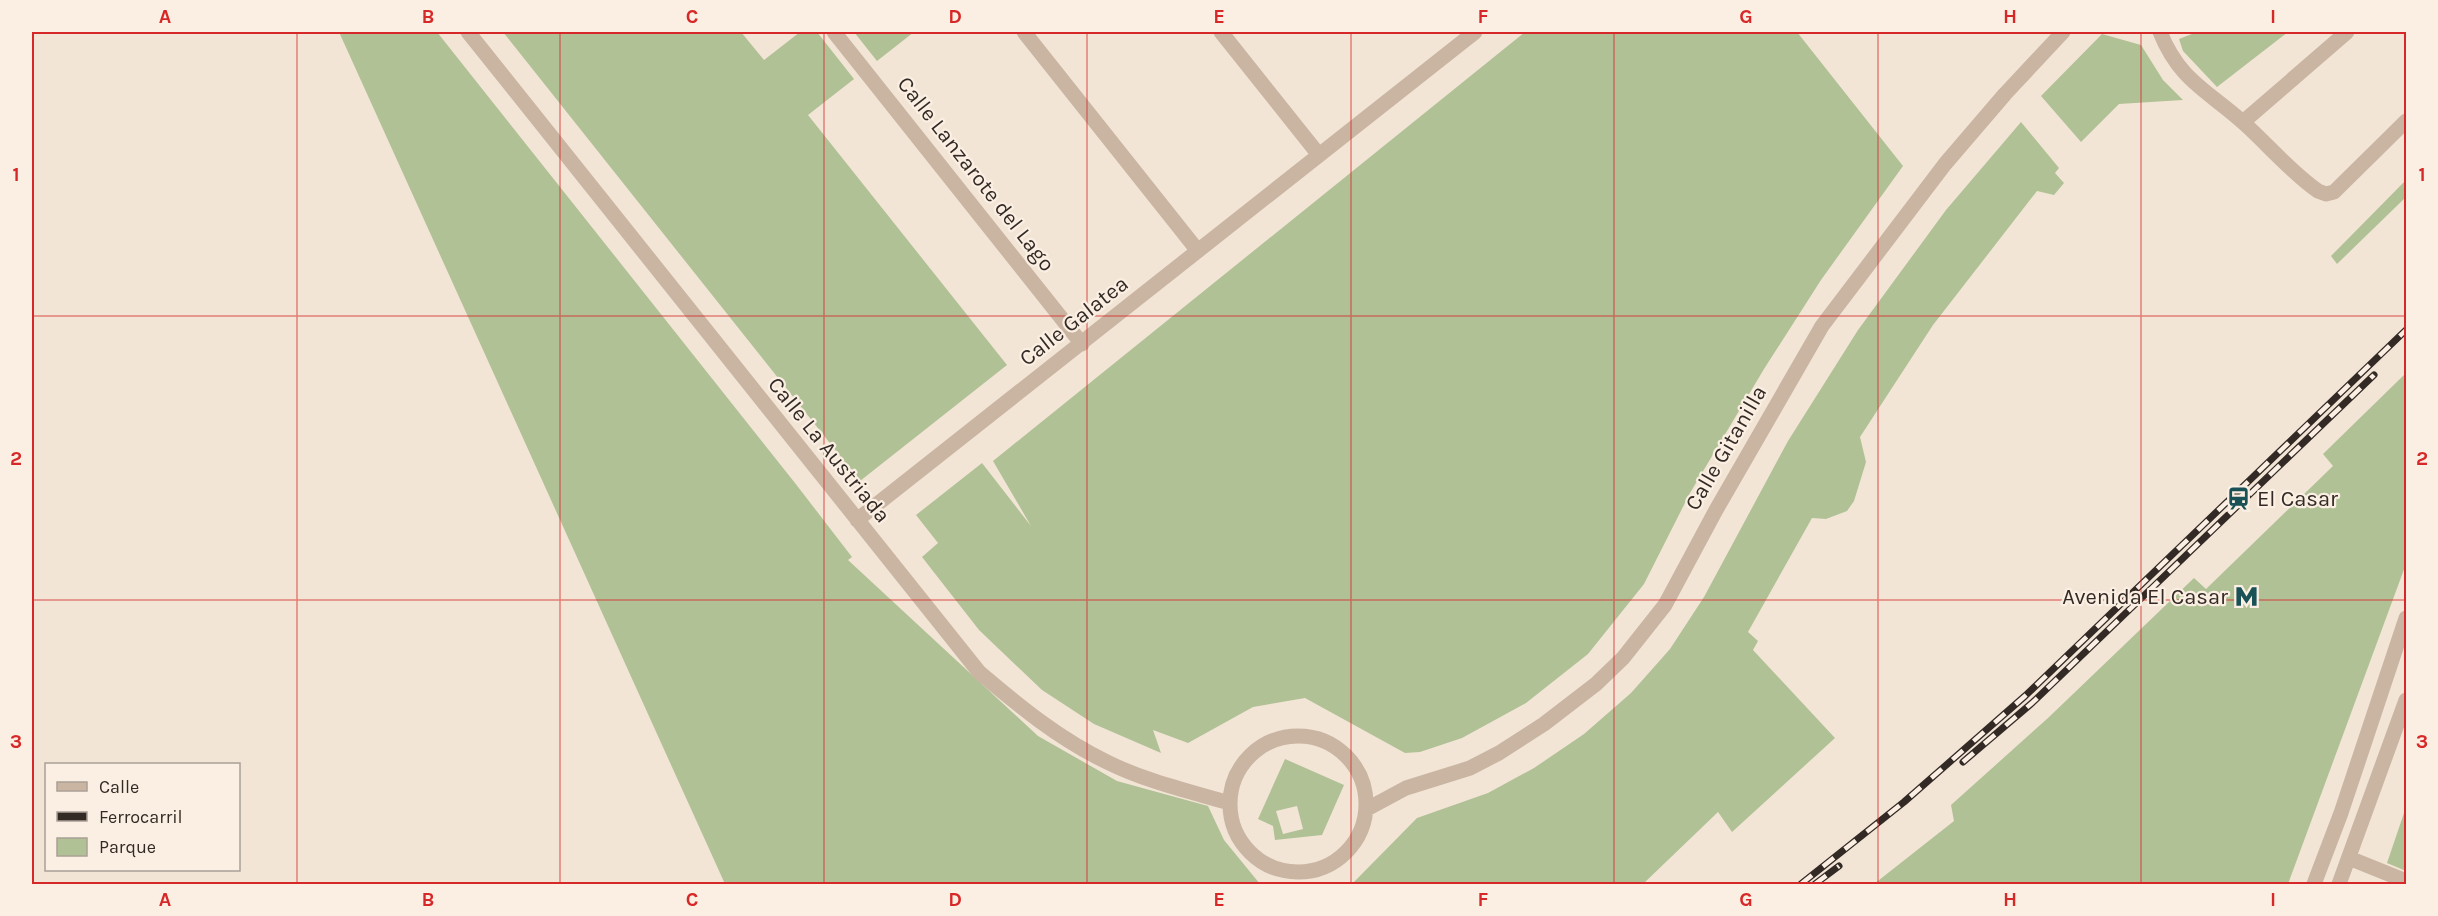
<svg xmlns="http://www.w3.org/2000/svg" width="2438" height="916" font-family="Karla,sans-serif">
  <style>
    .green { fill: #b1c196; fill-rule: evenodd }
    .lines { fill: none; stroke-linecap: round; stroke-linejoin: round }
    .street { stroke: #cab5a2; stroke-width: 15 }
    .rail-casing { stroke: #342a25; stroke-width: 7 }
    .rail { stroke: #faefe2; stroke-width: 4.5; stroke-dasharray: 14; stroke-linecap: butt }
    .grid { fill: none; stroke: #d62828; stroke-width: 1.5; stroke-opacity: 0.55 }
    .labels { text-anchor: middle; dominant-baseline: central; stroke-width: 4.5; stroke-linejoin: round; paint-order: stroke }
    .street-label { font-size: 22px; fill: #342a25; stroke: #faefe2 }
    .poi-label { font-size: 22px; fill: #342a25; stroke: #faefe2; text-anchor: start }
    .neatline { fill: none; stroke: #d62828; stroke-width: 2 }
    .grid-label { font-size: 20px; text-anchor: middle; font-weight: bold; fill: #d62828 }
  </style>
  <rect width="100%" height="100%" fill="#f2e5d6"/>
  <path class="green" d="M339 32H437L795 483 852 557 848 560 1038 736 1117 781 1208 806 1224 840 1260 884H725Z
    M503 32H741L764 60 800 32H817L854 79 808 115 1007 365 860 481Z
    M854 32H914L877 61Z
    M1525 32H1797L1903 166 1821 280 1764 369 1690 493 1644 584 1588 654 1526 703 1462 738 1420 752 1405 753 1305 698 1253 707 1188 743 1153 730 1161 753 1094 724 1042 690 979 630 922 557 938 543 916 515 982 463 1031 526 993 461Z
    M2197 32H2288L2217 87 2183 51 2179 39Z
    M2102 34 2141 45 2163 80 2183 100 2119 104 2081 142 2041 96Z
    M2021 122 2059 168 2055 173 2064 183 2054 195 2037 191 1933 325 1860 437 1866 462 1854 501 1847 511 1826 519 1812 518 1748 632 1758 641 1753 650 1835 738 1732 832 1718 812 1643 884H1352L1417 818 1488 793 1534 768 1584 734 1631 693 1670 649 1704 597 1788 441 1858 330 1946 210Z
    M2406 180V197L2337 264 2331 256Z
    M2406 373V564L2288 884H1874L1954 821 1951 805 2048 718 2194 578 2206 589 2333 466 2323 454Z
    M1285 759 1344 785 1322 835 1275 840 1273 826 1258 819ZM1297 806 1303 829 1283 834 1276 811Z
    M2406 807V871L2387 863Z"/>
  <g class="lines">
    <path class="street" d="M468 32 979 672C1019 706 1059 739 1107 762 1145 781 1188 791 1229 803
      M834 32 1082 344
      M1024 32 1198 251
      M1221 32 1319 155
      M2160 32C2180 82 2209 91 2246 125 2270 147 2292 173 2318 191L2326 194 2334 192 2406 121
      M2243 122 2347 32
      M857 520 1475 32
      M1230 804a68 68 0 1 1 136 0a68 68 0 1 1-136 0Z
      M1367 809 1406 788 1470 768 1499 753 1544 724 1596 684 1623 658 1665 605 1716 510 1822 326 1945 164 2005 94 2063 32
      M2349 858 2406 881
      M2314 884 2341 813 2406 618
      M2339 884 2406 700"/>
    <defs>
      <path id="rail" d="M1963 762 2032 703 2374 375
        M1801 884 1904 802 2025 696 2406 330
        M1815 884 1839 866"/>
    </defs>
    <use href="#rail" class="rail-casing"/>
    <use href="#rail" class="rail"/>
  </g>
  <path class="grid" d="M297 32V884M560 32V884M824 32V884M1087 32V884M1351 32V884M1614 32V884M1878 32V884M2141 32V884M32 316H2406M32 600H2406"/>
  <defs>
    <symbol id="station-bare" viewBox="-9 -9 18 18"><path d="M-3-6H3Q5-6 5-4V2Q5 4 3 4L4.5 6H3L1.5 4h-3L-3 6H-4.5L-3 4Q-5 4-5 2V-4Q-5-6-3-6ZM-3.5-4v3h7v-3ZM-3.5 1v1.5H-2V1ZM2 1v1.5H3.5V1Z" fill="#195157" stroke="#faefe2" stroke-width="2.5" paint-order="stroke"/></symbol>
    <symbol id="metro-bare" viewBox="-9 -9 18 18"><path d="M-5.5 5V-5H-3L0 0L3-5H5.5V5H3V-.5L0 4L-3-.5V5Z" fill="#195157" stroke="#faefe2" stroke-width="2.5" paint-order="stroke"/></symbol>
  </defs>
  <g fill-rule="evenodd">
    <use href="#station-bare" x="2222" y="482" width="33" height="33"/>
    <use href="#metro-bare" x="2230" y="580" width="33" height="33"/>
  </g>
  <g class="labels">
    <g class="street-label">
      <text transform="translate(976 174) rotate(52)">Calle Lanzarote del Lago</text>
      <text transform="translate(1074 321) rotate(-38)">Calle Galatea</text>
      <text transform="translate(1726 448) rotate(-60)">Calle Gitanilla</text>
      <text transform="translate(829 450) rotate(51)">Calle La Austriada</text>
    </g>
    <g class="poi-label">
      <text x="2257" y="499">El Casar</text>
      <text x="2228" y="597" text-anchor="end">Avenida El Casar</text>
    </g>
  </g>
  <rect width="2438" height="916" fill="none" stroke="#faefe2" stroke-width="66"/>
  <rect x="45" y="763" width="195" height="108" fill="#faefe2" stroke="#aba096" stroke-width="1.5"/>
  <rect x="57" y="782" width="30" height="9" fill="#cab5a2" stroke="#aba096" stroke-width="1.5"/>
  <text x="99" y="793" font-size="18" fill="#342a25">Calle</text>
  <rect x="57" y="812" width="30" height="9" fill="#342a25" stroke="#aba096" stroke-width="1.5"/>
  <text x="99" y="823" font-size="18" fill="#342a25">Ferrocarril</text>
  <rect x="57" y="838" width="30" height="18" fill="#b1c196" stroke="#aba096" stroke-width="1.5"/>
  <text x="99" y="853" font-size="18" fill="#342a25">Parque</text>
  <rect x="33" y="33" width="2372" height="850" class="neatline"/>
  <g class="grid-label">
    <text x="165" y="23">A</text>
    <text x="428" y="23">B</text>
    <text x="692" y="23">C</text>
    <text x="955" y="23">D</text>
    <text x="1219" y="23">E</text>
    <text x="1483" y="23">F</text>
    <text x="1746" y="23">G</text>
    <text x="2010" y="23">H</text>
    <text x="2273" y="23">I</text>
    <text x="16" y="181">1</text>
    <text x="2422" y="181">1</text>
    <text x="16" y="465">2</text>
    <text x="2422" y="465">2</text>
    <text x="16" y="748">3</text>
    <text x="2422" y="748">3</text>
    <text x="165" y="906">A</text>
    <text x="428" y="906">B</text>
    <text x="692" y="906">C</text>
    <text x="955" y="906">D</text>
    <text x="1219" y="906">E</text>
    <text x="1483" y="906">F</text>
    <text x="1746" y="906">G</text>
    <text x="2010" y="906">H</text>
    <text x="2273" y="906">I</text>
  </g>
</svg>
